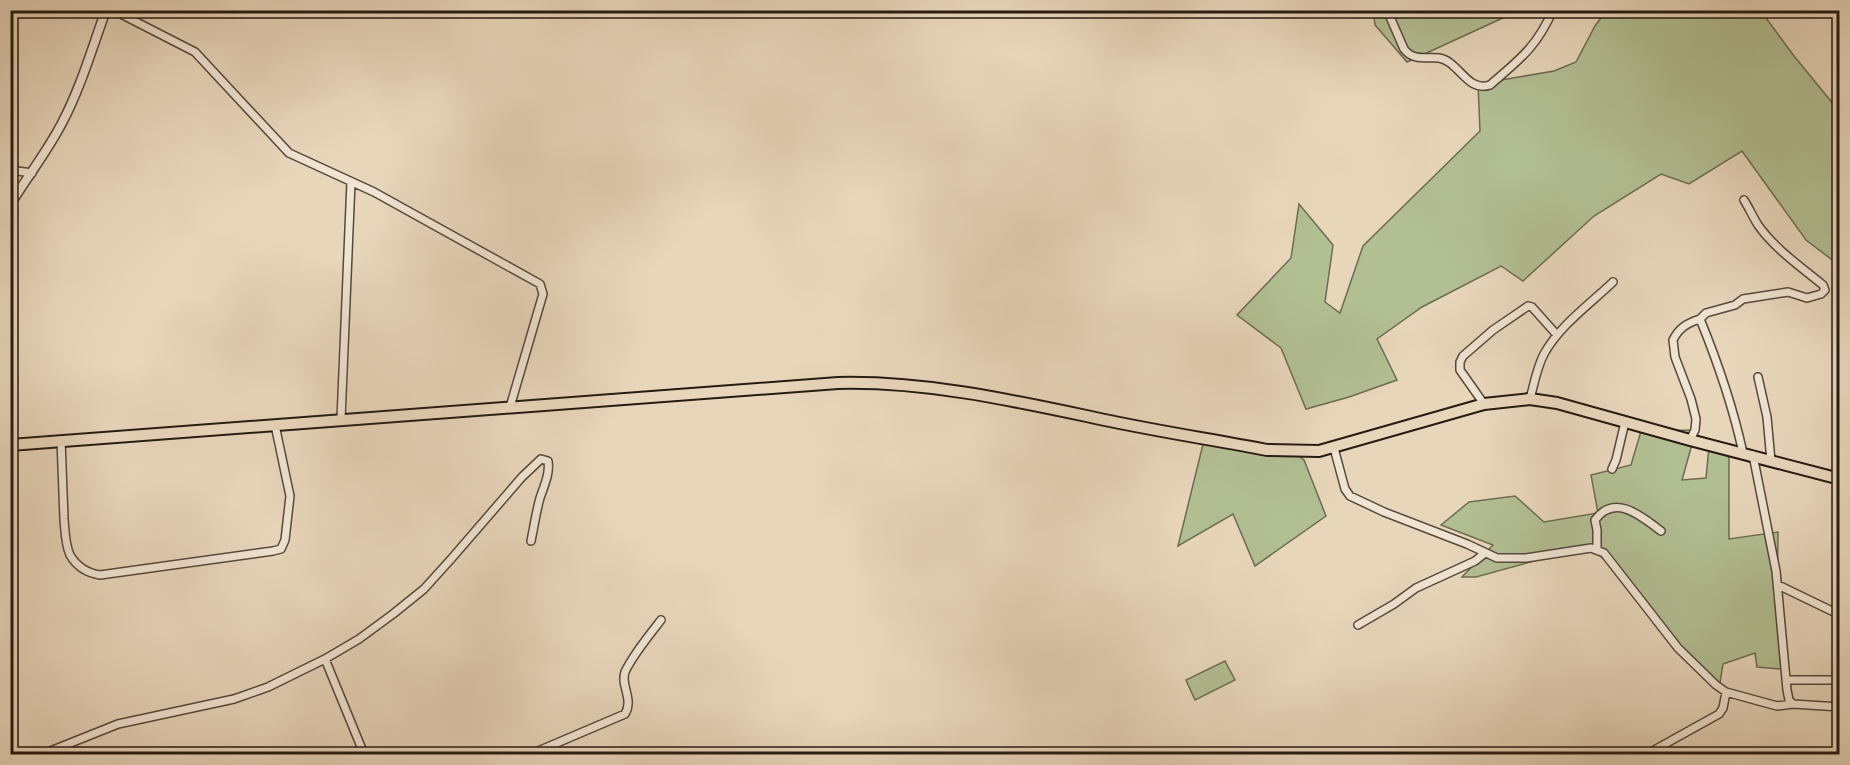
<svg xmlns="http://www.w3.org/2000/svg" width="1850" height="765" font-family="'IM FELL French Canon',serif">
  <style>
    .green { fill: #b2bf93; stroke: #6c6c52; stroke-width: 1.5 }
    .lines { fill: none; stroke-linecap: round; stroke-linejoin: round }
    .minor-casing { stroke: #56493c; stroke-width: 10 }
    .tertiary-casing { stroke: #56493c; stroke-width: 11 }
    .primary-casing { stroke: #261a12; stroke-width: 14 }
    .minor { stroke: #f0e4d3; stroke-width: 7 }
    .tertiary { stroke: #f0e4d3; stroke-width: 8 }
    .primary { stroke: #e8d6bb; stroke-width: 10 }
  </style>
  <rect width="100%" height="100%" fill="#e8d6bb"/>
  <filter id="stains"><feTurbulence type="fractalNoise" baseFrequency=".00333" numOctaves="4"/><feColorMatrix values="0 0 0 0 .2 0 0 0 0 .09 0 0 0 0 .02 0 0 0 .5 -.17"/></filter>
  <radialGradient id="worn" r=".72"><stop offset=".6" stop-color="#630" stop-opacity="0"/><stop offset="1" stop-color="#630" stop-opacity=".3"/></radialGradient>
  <path class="green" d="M1373 11H1518L1407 62 1375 25Z
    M1606 11H1761L1794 56 1839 111V265L1806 240 1742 151 1689 184 1661 174 1594 216 1523 281 1501 266 1422 307 1377 339 1397 380 1349 397 1306 409 1281 348 1237 315 1291 258 1299 204 1333 245 1325 302 1340 313 1363 246 1480 131 1478 84 1554 71 1576 62 1595 26Z
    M1696 430 1682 480 1706 478 1709 447 1729 450V539L1778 532 1777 614 1781 669 1757 667 1755 653 1723 664 1719 689 1651 615 1620 575 1595 551H1570L1476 577H1462L1493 545 1441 525 1469 502 1515 496 1544 522 1598 513 1591 475 1631 465 1641 431Z
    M1204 440 1296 454 1304 460 1326 516 1255 566 1233 514 1178 546Z
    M1225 661 1235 680 1195 700 1186 680Z"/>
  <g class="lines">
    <defs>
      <path id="minor" d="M113 10 195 52 289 153 374 192 540 284 543 294 510 407
        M1387 10 1404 49C1413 61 1426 57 1439 58 1459 61 1467 93 1490 85 1520 59 1536 48 1553 10
        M10 170 32 173
        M1758 377 1767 417 1771 461
        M1530 399C1534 384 1537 367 1544 354 1560 325 1590 304 1613 282
        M1484 404 1460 370V362L1463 356 1493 330 1528 306 1532 307 1557 335
        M341 419 351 182
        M61 440C62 467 63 493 64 519 65 531 65 544 70 555 77 567 87 573 100 575L273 551 281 549 285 540 290 496 275 425
        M1690 440 1695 430 1696 419 1691 399 1675 357 1673 340C1679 328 1687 323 1700 319
        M1334 448 1345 489 1350 496 1384 512 1467 544 1497 558H1526L1591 548 1604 553 1678 648 1716 685 1726 692 1777 706 1793 704 1840 707
        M1743 453C1733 407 1718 363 1700 319L1706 313 1735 305 1743 299 1788 292 1807 298 1821 294 1825 290 1823 285C1801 267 1775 249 1758 225 1753 217 1749 208 1744 200
        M1753 455 1776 571 1787 690 1789 700 1793 704
        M1612 469 1616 460 1625 422
        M1837 478 1840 470
        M1597 550V530L1595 520C1615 493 1641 516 1661 531
        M1778 585 1836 613
        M1358 625 1394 604 1416 588 1475 561 1485 553
        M325 659 364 754
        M1786 680H1840
        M43 754 118 724 234 699 268 687 325 659 359 639 393 614 424 589 452 558 522 477 541 459 548 461C550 474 544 486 540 498 536 512 534 527 531 541
        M531 754 625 714C634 699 620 685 625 672 632 656 650 634 661 620
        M1647 754 1719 714 1723 708 1726 692"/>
      <path id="tertiary" d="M10 205C27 177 47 152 62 123 81 87 92 48 106 10"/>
      <path id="primary" d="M10 445 838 383C930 381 1020 402 1110 421 1162 432 1215 440 1267 450L1319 451 1484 404 1530 399 1557 403 1690 440 1840 479"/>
    </defs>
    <use href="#minor" class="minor-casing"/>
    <use href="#tertiary" class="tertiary-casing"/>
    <use href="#primary" class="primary-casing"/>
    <use href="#minor" class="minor"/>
    <use href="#tertiary" class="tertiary"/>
    <use href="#primary" class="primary"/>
  </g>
  <rect width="1850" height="765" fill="none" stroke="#e8d6bb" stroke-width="36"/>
  <rect x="12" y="12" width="1826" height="741" fill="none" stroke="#261a12" stroke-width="3"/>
  <rect x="18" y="18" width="1814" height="729" fill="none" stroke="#261a12" stroke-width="1.5"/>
  <rect width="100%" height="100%" filter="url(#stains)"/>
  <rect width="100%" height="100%" fill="url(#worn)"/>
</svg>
